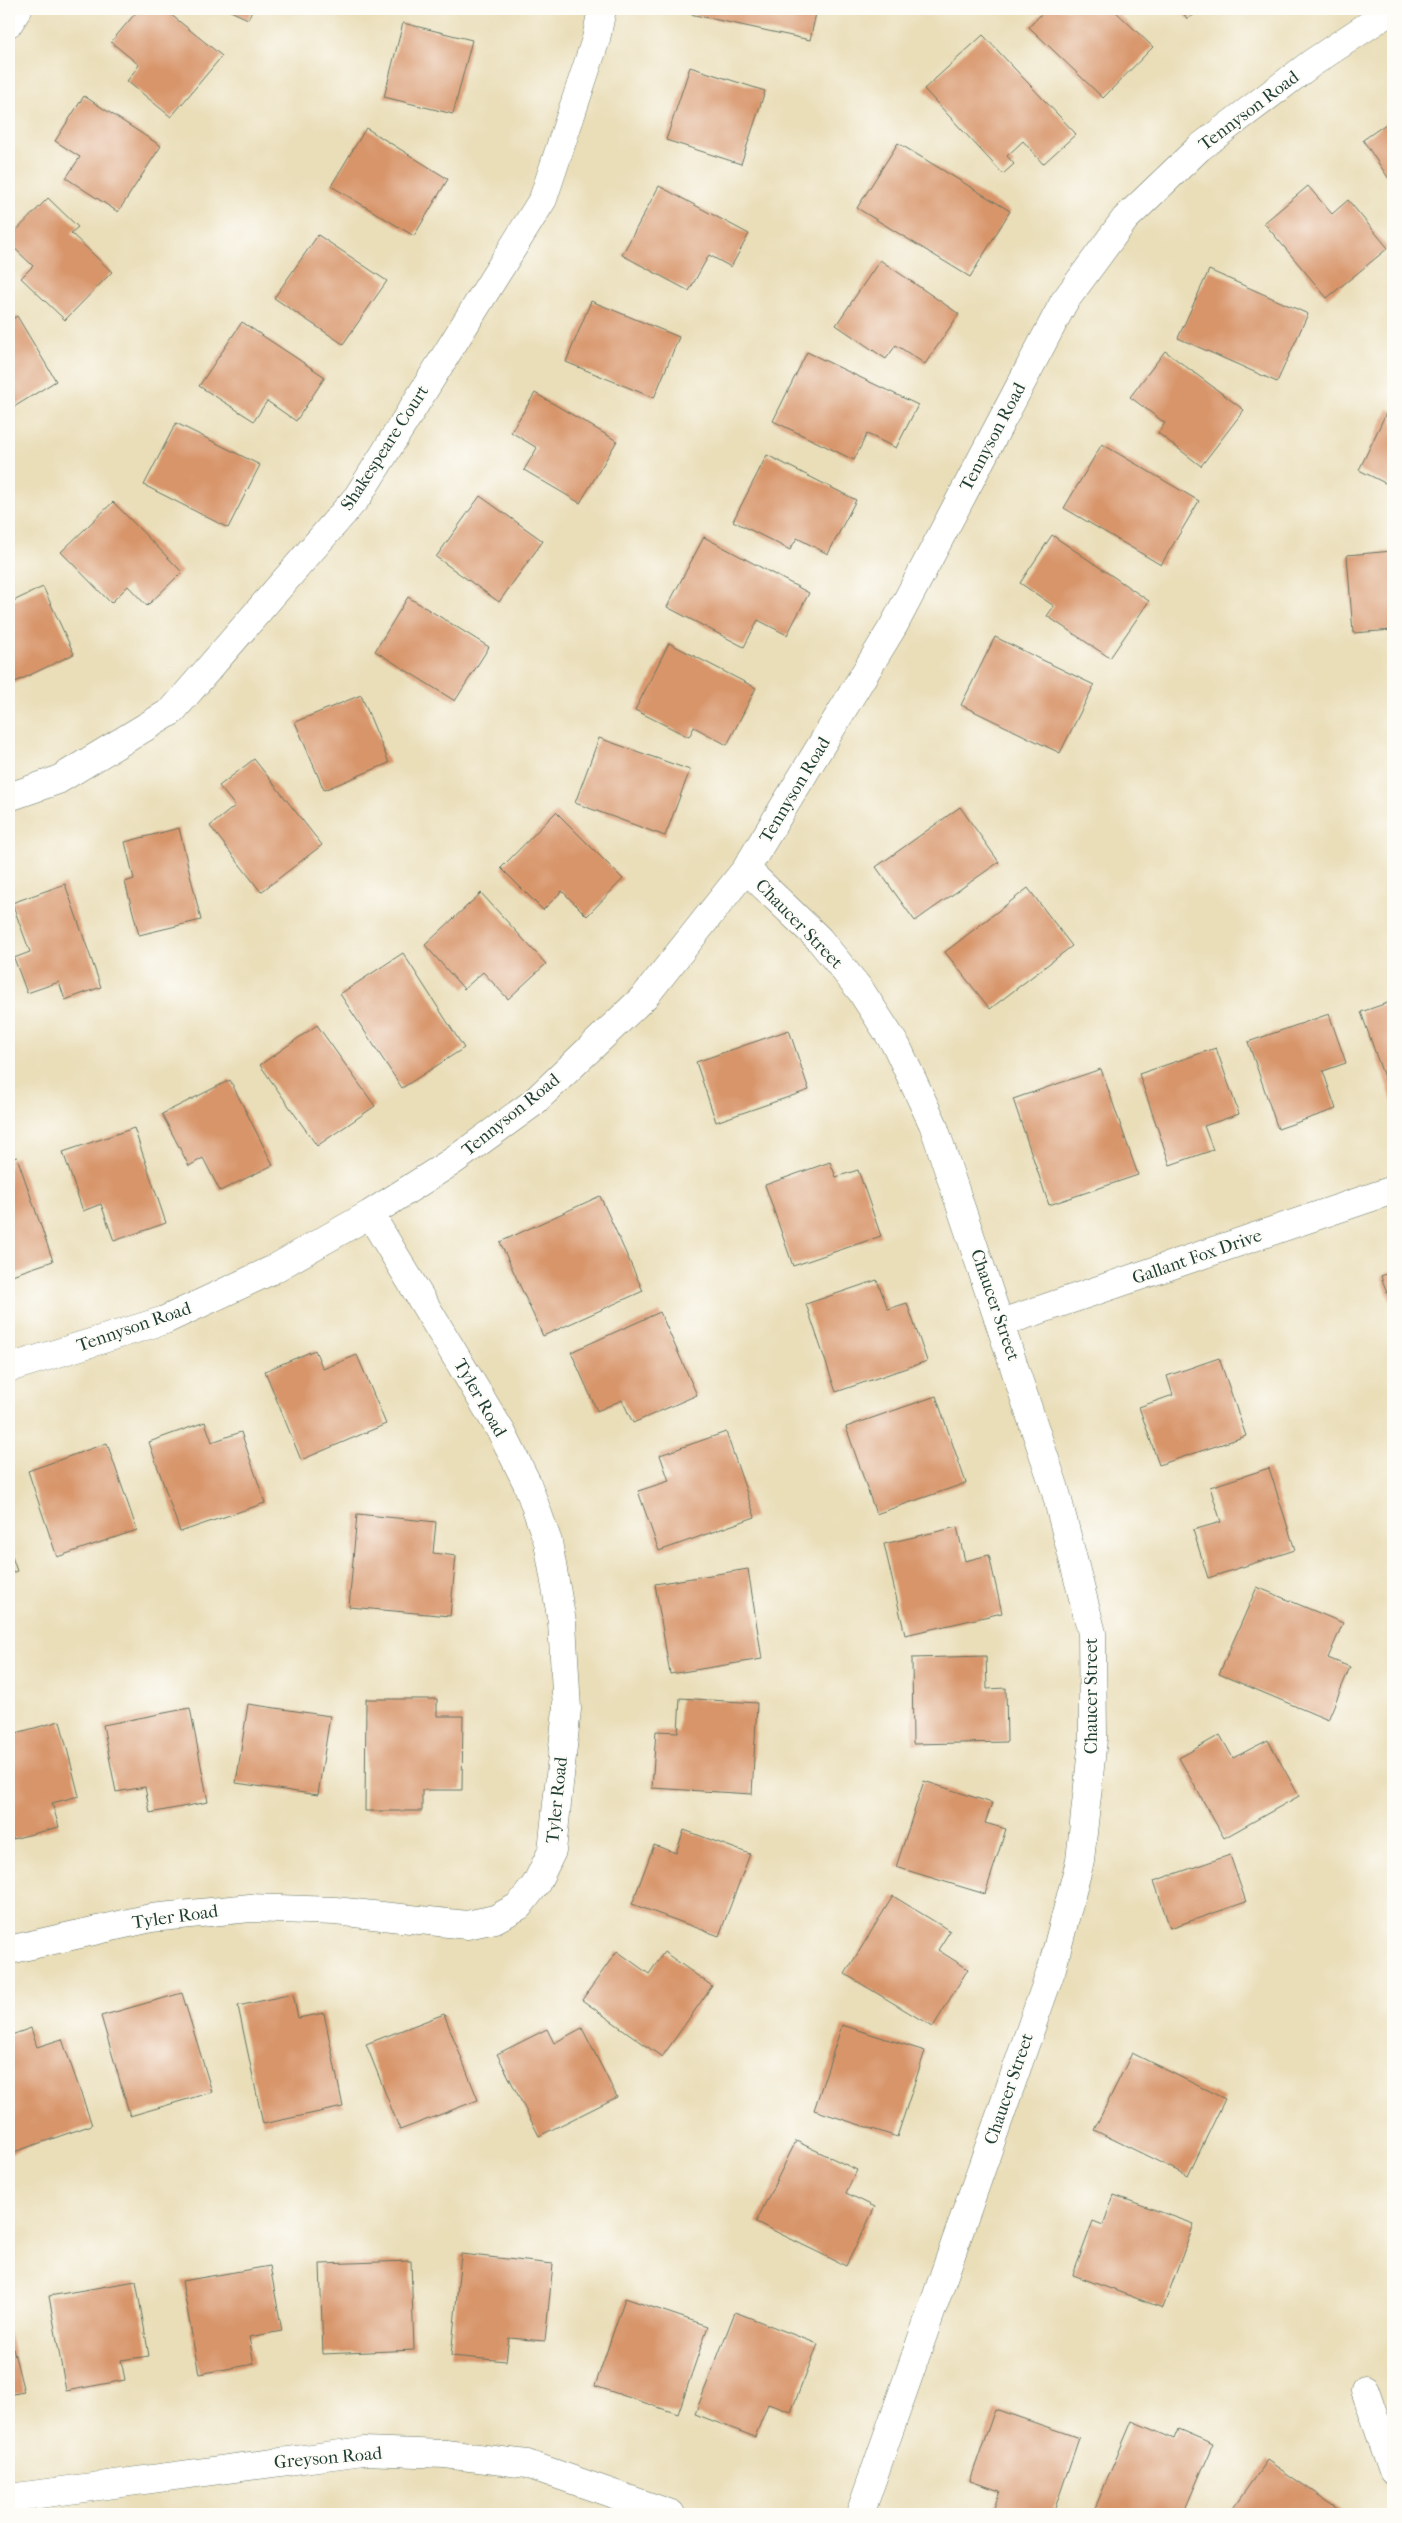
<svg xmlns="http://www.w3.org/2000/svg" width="1402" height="2523" font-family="'IM FELL French Canon',serif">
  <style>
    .building { fill: #d8956a }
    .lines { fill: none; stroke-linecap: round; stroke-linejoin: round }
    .minor-casing { stroke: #667563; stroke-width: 29 }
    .minor { stroke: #fff; stroke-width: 28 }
    .labels { text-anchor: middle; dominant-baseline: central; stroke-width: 4; stroke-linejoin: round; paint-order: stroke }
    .street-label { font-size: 18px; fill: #1f3d34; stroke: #fdfcf7 }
  </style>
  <rect width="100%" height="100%" fill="#fdfcf7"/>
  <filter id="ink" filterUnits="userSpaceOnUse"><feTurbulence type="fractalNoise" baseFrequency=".02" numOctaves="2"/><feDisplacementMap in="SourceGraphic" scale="10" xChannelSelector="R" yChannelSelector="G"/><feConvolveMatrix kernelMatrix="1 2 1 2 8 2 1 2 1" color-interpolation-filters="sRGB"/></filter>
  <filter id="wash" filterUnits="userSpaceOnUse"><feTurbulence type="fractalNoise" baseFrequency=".0096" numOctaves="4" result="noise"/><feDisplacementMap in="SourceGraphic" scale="20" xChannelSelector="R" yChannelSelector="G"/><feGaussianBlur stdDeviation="1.12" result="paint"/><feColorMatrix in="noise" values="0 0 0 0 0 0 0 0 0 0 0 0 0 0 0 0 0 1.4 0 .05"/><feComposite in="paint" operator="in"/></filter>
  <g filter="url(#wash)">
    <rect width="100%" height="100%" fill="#eadeb9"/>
    <g id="blocks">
      <path class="building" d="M139 9H164L222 56 171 117 127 81 139 65 111 42Z
        M226 9H253L248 19Z
        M691 9H817L810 40 690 14Z
        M1046 9H1113L1153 47 1103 98 1029 27Z
        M1181 9H1204L1187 19Z
        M403 23 472 40 453 114 384 97Z
        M983 35 1076 134 1043 164 1023 141 1007 156 1014 164 1003 174 924 89Z
        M690 67 765 91 741 164 666 140Z
        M84 96 161 146 118 212 66 178 80 157 55 141Z
        M1393 119V185L1363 140Z
        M366 128 448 179 414 236 331 186Z
        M898 143 1010 211 970 277 857 208Z
        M659 186 749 234 731 267 709 255 689 291 622 255Z
        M1308 186 1332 214 1348 200 1388 248 1327 298 1264 223Z
        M48 198 78 227 71 233 112 272 65 320 21 278 33 266 9 243V238Z
        M318 235 387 281 343 344 274 298Z
        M880 260 959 314 925 364 896 345 886 359 836 325Z
        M1209 270 1308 314 1277 382 1178 338Z
        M591 301 679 337 654 398 566 362Z
        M17 316 56 381 9 410V321Z
        M242 322 325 377 296 421 267 401 254 421 199 386Z
        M1165 351 1244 410 1201 466 1158 433 1165 423 1130 397Z
        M807 352 918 405 896 448 867 434 854 460 773 421Z
        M535 393 617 441 580 503 524 470 537 448 511 432Z
        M1388 409 1393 411V487L1359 470Z
        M176 423 260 465 228 528 144 485Z
        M1102 444 1199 501 1161 565 1064 508Z
        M767 455 856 500 828 554 797 538 790 550 733 521Z
        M480 496 543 541 499 602 436 557Z
        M113 502 182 572 147 606 128 586 111 603 61 552Z
        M1052 535 1149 601 1110 658 1047 616 1054 606 1020 583Z
        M704 537 809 593 787 635 758 620 744 647 667 607Z
        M1393 551V630L1353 633 1347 555Z
        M43 587 74 654 9 685V603Z
        M408 597 489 647 455 701 375 651Z
        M995 637 1094 685 1060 753 961 705Z
        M669 643 756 688 727 745 694 727 689 737 635 710Z
        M361 695 389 763 324 790 295 722Z
        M599 738 690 770 665 836 575 803Z
        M254 759 322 845 261 892 210 826 235 806 219 786Z
        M960 807 999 862 915 921 876 867Z
        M556 812 623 879 587 916 562 891 543 910 501 868Z
        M179 828 201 920 139 935 125 882 134 879 125 842Z
        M65 884 101 987 65 1000 59 982 27 993 14 958 30 952 12 903Z
        M1028 888 1072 946 990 1009 945 952Z
        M481 893 546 964 508 999 483 972 464 989 425 945Z
        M403 953 464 1048 402 1088 340 994Z
        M1393 1001V1103L1361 1012Z
        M1329 1014 1346 1063 1323 1071 1336 1109 1278 1129 1248 1042Z
        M317 1025 375 1106 317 1146 260 1065Z
        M789 1030 809 1090 716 1122 696 1062Z
        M1216 1048 1239 1114 1204 1126 1213 1150 1170 1165 1139 1074Z
        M1101 1069 1138 1175 1049 1205 1013 1099Z
        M230 1080 273 1165 220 1191 203 1158 189 1166 162 1114Z
        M134 1128 166 1223 114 1241 101 1204 83 1211 63 1152Z
        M17 1157 53 1261 9 1276V1159Z
        M830 1162 836 1177 858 1170 881 1236 793 1266 765 1185Z
        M600 1196 643 1291 543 1336 500 1242Z
        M1393 1271V1310L1381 1276Z
        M877 1280 888 1309 907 1303 927 1361 836 1392 806 1304Z
        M660 1312 697 1395 633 1423 622 1400 597 1411 571 1352Z
        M315 1350 323 1369 357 1355 386 1424 301 1460 265 1371Z
        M1219 1358 1246 1436 1159 1465 1139 1407 1173 1395 1167 1376Z
        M936 1396 966 1483 876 1514 846 1427Z
        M205 1422 212 1442 241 1432 265 1503 180 1532 149 1442Z
        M726 1432 755 1517 659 1551 638 1491 669 1481 660 1455Z
        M107 1443 137 1530 57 1557 28 1471Z
        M1269 1468 1295 1550 1208 1578 1193 1530 1221 1522 1210 1487Z
        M357 1514 436 1522 433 1553 456 1556 450 1616 349 1607Z
        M957 1527 965 1561 989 1555 1002 1613 905 1635 884 1544Z
        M9 1548 17 1571 9 1574Z
        M748 1569 762 1659 670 1674 655 1584Z
        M1257 1587 1343 1623 1328 1658 1350 1667 1328 1720 1219 1674Z
        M986 1656 987 1689 1006 1688 1007 1742 913 1744 912 1658Z
        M680 1698 757 1703 752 1794 652 1788 656 1731 678 1732Z
        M366 1699H437V1716H463L462 1790H422V1811H365Z
        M248 1704 330 1716 318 1795 236 1783Z
        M190 1708 208 1802 150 1813 145 1787 116 1792 103 1725Z
        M60 1721 79 1796 52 1803 59 1827 9 1840V1735Z
        M1220 1735 1233 1758 1268 1740 1299 1796 1224 1838 1179 1758Z
        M924 1781 992 1803 985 1823 1006 1829 985 1894 896 1867Z
        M684 1830 750 1854 719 1936 632 1904 654 1845 676 1853Z
        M1230 1855 1246 1902 1170 1928 1154 1881Z
        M893 1896 950 1931 938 1950 968 1969 933 2027 845 1974Z
        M617 1951 649 1974 664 1952 712 1986 662 2057 582 2000Z
        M182 1993 212 2092 130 2116 101 2016Z
        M293 1994 298 2018 324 2013 343 2107 263 2124 238 2006Z
        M444 2014 478 2100 400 2130 366 2044Z
        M842 2025 925 2051 897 2137 814 2110Z
        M31 2028 37 2047 62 2039 92 2125 11 2153 9 2147V2036Z
        M582 2028 617 2097 539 2136 497 2054 547 2029 554 2043Z
        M1132 2053 1225 2099 1188 2176 1094 2130Z
        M796 2141 857 2170 846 2193 875 2207 846 2266 756 2222Z
        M1114 2195 1194 2224 1163 2308 1073 2275 1093 2221 1103 2225Z
        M461 2254 553 2264 545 2341 509 2338 506 2361 451 2356Z
        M411 2261 414 2350 323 2354 320 2264Z
        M270 2266 282 2331 249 2337 254 2364 199 2374 182 2281Z
        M136 2281 149 2356 121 2360 125 2380 66 2391 49 2296Z
        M625 2298 708 2326 678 2414 595 2386Z
        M735 2312 818 2344 791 2412 768 2404 755 2437 695 2414Z
        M9 2332 24 2392 9 2395Z
        M995 2409 1079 2438 1053 2514H992L1000 2491 970 2481Z
        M1132 2421 1174 2439 1178 2429 1213 2444 1183 2514H1109L1095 2508Z
        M1267 2460 1343 2512 1341 2514H1229Z"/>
    </g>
  </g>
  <g filter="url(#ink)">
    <use href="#blocks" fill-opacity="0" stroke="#667563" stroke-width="1"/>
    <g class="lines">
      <defs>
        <path id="minor" d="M9 23 18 9
          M9 797 58 780 172 711 358 496 543 199 596 39 602 9
          M746 869 819 939 861 991 897 1047 933 1124 1055 1489 1092 1633 1093 1739 1080 1861 1052 1968 860 2514
          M1001 1323 1393 1190
          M9 1368 165 1320 272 1270 370 1214 453 1161 533 1103 645 996 746 869 894 625 1064 302 1125 219 1199 148 1312 63 1393 9
          M9 1950 151 1918 250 1908 335 1911 467 1925 495 1919 519 1906 536 1884 552 1851 567 1709 562 1622 548 1542 527 1483 502 1433 370 1214
          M1365 2390 1393 2471
          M9 2498 363 2451 445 2454 527 2464 671 2514"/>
      </defs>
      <use href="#minor" class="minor-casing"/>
      <use href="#minor" class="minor"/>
    </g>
  </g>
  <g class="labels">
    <g class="street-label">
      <text transform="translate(1249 111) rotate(-37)">Tennyson Road</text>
      <text transform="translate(993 437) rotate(-62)">Tennyson Road</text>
      <text transform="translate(385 448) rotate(-57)">Shakespeare Court</text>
      <text transform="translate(795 790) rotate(-59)">Tennyson Road</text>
      <text transform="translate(799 924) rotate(46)">Chaucer Street</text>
      <text transform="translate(511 1115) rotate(-39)">Tennyson Road</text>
      <text transform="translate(1197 1257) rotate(-19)">Gallant Fox Drive</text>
      <text transform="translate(995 1305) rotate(71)">Chaucer Street</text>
      <text transform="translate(134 1327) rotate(-19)">Tennyson Road</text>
      <text transform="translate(480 1398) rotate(60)">Tyler Road</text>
      <text transform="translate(1091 1696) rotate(-90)">Chaucer Street</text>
      <text transform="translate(557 1800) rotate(-84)">Tyler Road</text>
      <text transform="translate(175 1917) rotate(-8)">Tyler Road</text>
      <text transform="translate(1009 2089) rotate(-71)">Chaucer Street</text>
      <text transform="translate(328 2458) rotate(-5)">Greyson Road</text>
    </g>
  </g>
  <rect width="1402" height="2523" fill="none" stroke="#fdfcf7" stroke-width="30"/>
</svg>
